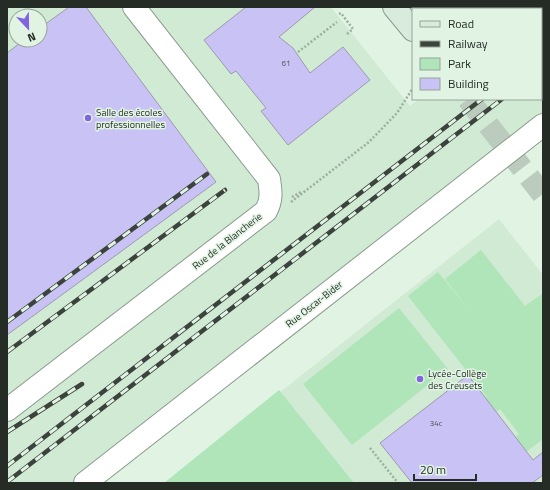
<svg xmlns="http://www.w3.org/2000/svg" width="550" height="490" font-family="'Titillium Web',sans-serif">
  <style>
    .built { fill: #d0ead4; fill-rule: evenodd }
    .green { fill: #afe5b9 }
    .building { fill: #c9c2f4; stroke: #9d9aaf }
    .lines { fill: none; stroke-linecap: round; stroke-linejoin: round }
    .secondary-tunnel { stroke: #bbccbe; stroke-width: 22; stroke-dasharray: 22 11; stroke-linecap: butt }
    .lane-casing { stroke: #8a9b8d; stroke-width: 13 }
    .street-casing { stroke: #8a9b8d; stroke-width: 24 }
    .secondary-casing { stroke: #8a9b8d; stroke-width: 24 }
    .path { stroke: #9eada0; stroke-width: 2.5; stroke-dasharray: 2 2; stroke-linecap: butt }
    .lane { stroke: #fff; stroke-width: 11 }
    .street { stroke: #fff; stroke-width: 22 }
    .secondary { stroke: #d8ebdc; stroke-width: 22 }
    .rail-casing { stroke: #3b433c; stroke-width: 4.5 }
    .rail { stroke: #e1f4e4; stroke-width: 3; stroke-dasharray: 9; stroke-linecap: butt }
    .poi-dot { fill: #8264df; stroke: #e1f4e4; stroke-width: 1.5 }
    .labels { text-anchor: middle; dominant-baseline: central; stroke-width: 3; stroke-linejoin: round; paint-order: stroke }
    .number-label { font-size: 8px; fill: #4e525a }
    .poi-label { font-size: 10px; fill: #252c26; stroke: #e1f4e4; text-anchor: start }
    .street-label { font-size: 10px; fill: #252c26; stroke: #e1f4e4 }
  </style>
  <rect width="100%" height="100%" fill="#e1f4e4"/>
  <path class="built" d="M7 7H331L410 106 419 99H541V9H532L534 7H543V125L85 483H7ZM16 16H40V40H16Z
    M499 219 543 275V483H165Z"/>
  <path class="green" d="M481 250 525 306 542 294 543 296V439L486 483H457L519 434 500 409 409 479 398 466 487 397 408 296 438 272 470 311 445 279Z
    M399 308 448 369 352 445 303 384Z
    M279 390 354 483H164Z"/>
  <path class="building" d="M69 7H86L216 182 7 335V53L24 40H40V28Z
    M246 7H315L279 37 293 48 310 73 343 47 370 80 288 145 261 111 266 108 236 71 231 74 204 40Z
    M468 375 533 460 543 452V475L532 483H412L380 443Z"/>
  <g class="lines">
    <path class="secondary-tunnel" d="M468 99 543 195"/>
    <defs>
      <path id="lane" d="M453 7 454 9
        M491 9 493 7"/>
      <path id="street" d="M7 410 266 211C272 200 271 192 269 179L134 7
        M85 483 543 125"/>
      <path id="secondary" d="M394 7 413 30"/>
    </defs>
    <use href="#lane" class="lane-casing"/>
    <use href="#street" class="street-casing"/>
    <use href="#secondary" class="secondary-casing"/>
    <path class="path" d="M339 14 341 13 353 29 347 34
      M298 52 337 22
      M292 197 301 192
      M291 202 369 142 397 113 413 88
      M370 448 398 483"/>
    <use href="#lane" class="lane"/>
    <use href="#street" class="street"/>
    <use href="#secondary" class="secondary"/>
    <defs>
      <path id="rail" d="M541 54 543 52
        M541 68 543 67
        M7 322 207 174
        M7 352 225 190
        M7 432 82 384
        M7 466 482 99
        M7 482 502 99"/>
    </defs>
    <use href="#rail" class="rail-casing"/>
    <use href="#rail" class="rail"/>
  </g>
  <g class="poi-dot">
    <circle cx="88" cy="118" r="4"/>
    <circle cx="420" cy="379" r="4"/>
  </g>
  <g class="labels">
    <g class="number-label">
      <text x="286" y="63">61</text>
      <text x="436" y="423">34c</text>
    </g>
    <g class="poi-label">
      <text x="96" y="112">Salle des écoles<tspan x="96" dy="12">professionnelles</tspan></text>
      <text x="428" y="373">Lycée-Collège<tspan x="428" dy="12">des Creusets</tspan></text>
    </g>
    <g class="street-label">
      <text transform="translate(227 241) rotate(-38)">Rue de la Blancherie</text>
      <text transform="translate(314 304) rotate(-38)">Rue Oscar-Bider</text>
    </g>
  </g>
  <rect width="550" height="490" fill="none" stroke="#252c26" stroke-width="16"/>
  <rect x="412" y="8" width="130" height="92" fill="#e1f4e4" stroke="#96a498"/>
  <rect x="420" y="21" width="20" height="6" fill="#d8ebdc" stroke="#96a498"/>
  <text x="448" y="28" font-size="12" fill="#252c26">Road</text>
  <rect x="420" y="41" width="20" height="6" fill="#3b433c" stroke="#96a498"/>
  <text x="448" y="48" font-size="12" fill="#252c26">Railway</text>
  <rect x="420" y="58" width="20" height="12" fill="#afe5b9" stroke="#96a498"/>
  <text x="448" y="68" font-size="12" fill="#252c26">Park</text>
  <rect x="420" y="78" width="20" height="12" fill="#c9c2f4" stroke="#96a498"/>
  <text x="448" y="88" font-size="12" fill="#252c26">Building</text>
  <g transform="translate(28 28) rotate(158)"><circle r="19" fill="#e1f4e4" stroke="#96a498"/>
  <path d="M0-3L7 15L0 10L-7 15Z" fill="#8264df"/>
  <text y="-6" font-size="11" font-weight="bold" text-anchor="middle" fill="#252c26">N</text>
  </g>
  <path d="M414 474v6h62v-6" fill="none" stroke="#252c26" stroke-width="2"/>
  <text x="420" y="474" font-size="12" fill="#252c26" stroke="#e1f4e4" stroke-width="3" paint-order="stroke">20 m</text>
</svg>
